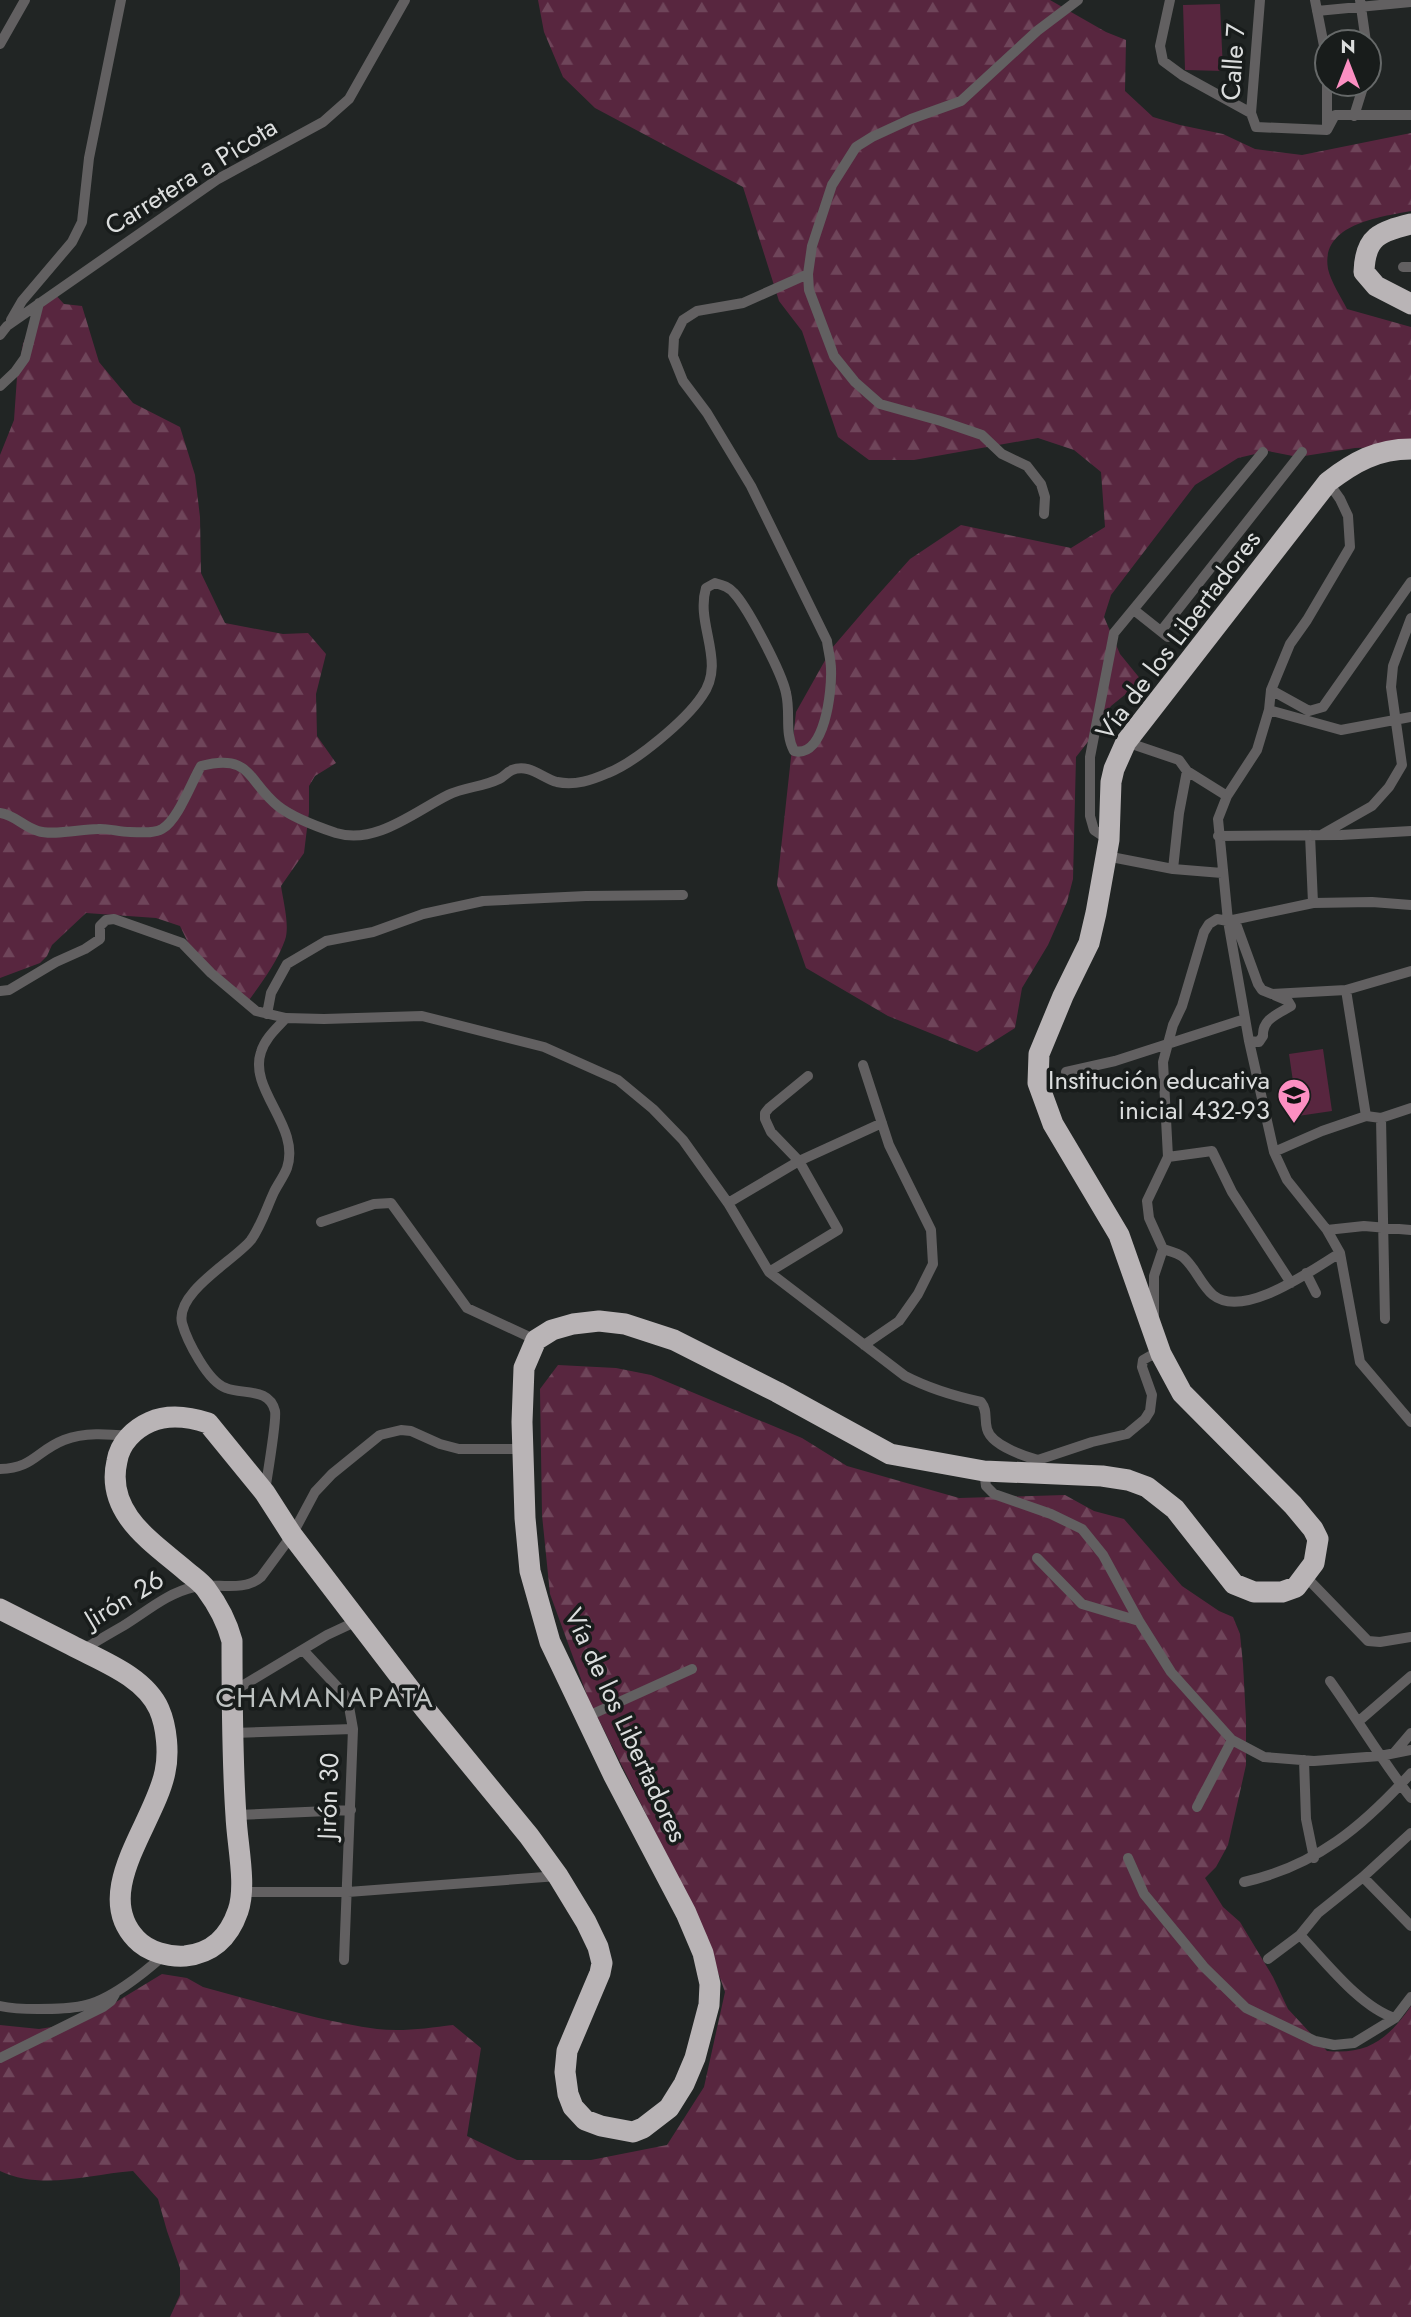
<svg xmlns="http://www.w3.org/2000/svg" width="1411" height="2317" font-family="Jost,sans-serif">
  <style>
    .forest { fill: url(#forest-firs) }
    .park { fill: #58263f }
    .lines { fill: none; stroke-linecap: round; stroke-linejoin: round }
    .street { stroke: #626061; stroke-width: 10 }
    .highway { stroke: #b9b4b6; stroke-width: 21 }
    .labels { text-anchor: middle; dominant-baseline: central; stroke-width: 7; stroke-linejoin: round; paint-order: stroke }
    .street-label { font-size: 26px; fill: #dbdddd; stroke: #181c1b }
    .poi-label { font-size: 26px; fill: #dbdddd; stroke: #181c1b; text-anchor: end }
    .neighbourhood-label { font-size: 28px; letter-spacing: 2px; fill: #bdc2c1; stroke: #181c1b }
  </style>
  <defs>
    <pattern id="forest-firs" width="22" height="20" patternUnits="userSpaceOnUse" patternTransform="scale(1.75)"><rect width="22" height="20" fill="#58263f"/><path d="M5 1l3.5 6h-7zM16 11l3.5 6h-7z" fill="#6f455a"/></pattern>
  </defs>
  <rect width="100%" height="100%" fill="#212524"/>
  <path class="forest" d="M538 0H1050L1106 32 1126 40 1125 91 1153 117 1180 125 1223 134 1255 149 1302 155 1411 133V211C1380 217 1320 224 1328 269 1331 282 1341 297 1347 309L1411 327V446L1355 448 1298 457 1268 451 1238 458 1195 485 1111 595 1104 617 1120 654 1142 681 1111 706 1094 734 1076 757 1073 879 1067 902 1048 945 1022 988 1015 1028 977 1052 888 1016 806 968 777 885 796 712 832 648 868 606 910 559 961 525 1071 548 1105 527 1101 472 1074 450 1038 438 914 460H869L838 437 802 331 779 301 743 187 595 108 563 77 544 32Z
    M54 293 64 304 82 306 99 362 133 403 180 427 195 475 200 517 201 573 225 623 283 634 308 633 326 654 316 694 317 736 336 763 315 776 309 786V812L304 853 281 886C283 900 290 926 285 940 277 963 259 986 245 1006L197 961 180 926 156 918 86 913 52 945 47 956 40 963 0 978V455L14 420 17 377 23 344 39 303Z
    M558 1365 616 1368 651 1375 802 1438 847 1466 959 1498 1065 1495 1094 1511 1124 1519 1182 1586 1219 1611 1233 1617 1240 1634 1243 1664 1246 1719V1765L1228 1845 1216 1867 1205 1878 1223 1907 1240 1922 1273 1977 1288 2009 1327 2051C1368 2055 1388 2039 1411 2006V2317H170L180 2295V2268L167 2231 158 2199 133 2171C89 2174 43 2191 0 2171V2025L39 2029 83 2022 162 1974 187 1978 203 1987C260 2002 319 2021 377 2029 402 2032 429 2028 453 2025L481 2048 467 2136 517 2160H591L667 2145 704 2087 725 1992 701 1924 588 1698 550 1594 542 1515 540 1389Z"/>
  <path class="park" d="M1220 4 1223 71 1185 70 1183 5Z
    M1323 1049 1332 1111 1298 1116 1289 1054Z"/>
  <g class="lines">
    <path class="street" d="M1170 0 1160 46 1163 61 1182 75 1251 113
      M1260 0 1251 113 1256 127 1327 130 1335 115H1411
      M1315 0 1326 56 1327 77
      M1360 0 1366 42
      M1317 11 1411 2
      M0 44 25 0
      M1354 116 1364 84
      M1327 127V84
      M1403 267H1411
      M11 320 22 301 72 242 82 222 89 158 121 0
      M0 335 7 326 218 179 323 122 349 99 405 0
      M0 386 15 372 25 358 39 303
      M1044 514 1045 497 1041 484 1027 466 1002 454 982 435 941 421 880 404 855 382 834 356 809 290 808 274 812 246 832 185 856 147 872 137 911 119 961 101 1037 31 1078 0
      M1134 610 1168 637
      M1161 631 1302 452
      M1271 690 1309 711 1323 707 1411 582
      M1269 710 1341 730 1411 717
      M1126 742 1179 760 1187 771 1227 796
      M0 813C15 815 24 827 38 831 53 836 81 829 98 829 108 828 119 832 130 832 140 832 153 834 162 829 178 820 191 783 201 766 252 753 247 781 278 806 293 818 318 827 336 833 376 845 414 812 448 795 464 787 483 787 499 779 504 777 507 772 512 770 529 763 542 778 557 782 575 786 592 780 608 773 636 762 686 720 702 696 727 662 695 625 706 588L715 583C723 585 729 587 734 593 748 608 782 673 786 693 791 714 784 732 794 751 825 759 832 690 831 669 831 660 828 650 827 641L751 486 707 413 683 381 673 356 674 338 683 320 697 311 743 303 808 274
      M1310 835 1313 903
      M1321 835 1372 806 1389 787 1402 765 1391 687 1393 666 1411 618
      M1218 836 1341 835 1411 831
      M1109 840 1094 830 1090 816V757L1114 633 1263 452
      M1106 856 1173 869 1222 873
      M1173 869 1179 813 1187 771
      M1411 905 1372 902 1313 903 1228 921 1249 1041 1274 1152 1287 1180 1327 1230 1340 1253 1360 1362 1411 1422
      M1235 921 1258 984 1262 990 1272 994 1346 990 1411 971
      M1346 990 1366 1116
      M0 991 9 990 56 962 85 949 100 939V926L106 920 114 919 182 943 211 973 256 1011 286 1018 324 1019 422 1016 544 1047 618 1080 653 1109 683 1140 728 1203 769 1272 905 1376C930 1389 954 1396 981 1402 988 1411 984 1418 987 1429 991 1445 1024 1456 1038 1460
      M267 1014 271 993 287 964 326 941 373 932 423 914 483 901 586 896 683 895
      M1249 1041 1259 1042 1263 1036C1262 1019 1278 1014 1291 1006L1288 1001 1276 996
      M863 1065 889 1145 931 1230 933 1264 918 1294 899 1321 864 1345
      M1066 1072 1115 1061 1245 1019
      M1381 1118 1385 1319
      M1274 1152 1322 1131 1366 1116 1381 1118 1411 1108
      M1168 1157 1212 1151 1232 1192 1291 1283
      M728 1203 799 1161 882 1123
      M321 1222 374 1204 391 1203 467 1308 536 1340
      M1327 1230 1364 1226 1411 1230
      M1163 1249C1169 1251 1178 1253 1183 1257 1195 1267 1201 1285 1213 1295 1244 1320 1313 1269 1340 1253
      M769 1272 838 1230 799 1161 771 1132 765 1119V1113L769 1108 808 1076
      M1306 1273 1316 1293
      M1154 1315V1276L1163 1249 1149 1218 1147 1201 1168 1157 1163 1062 1173 1025 1182 1006 1204 932 1209 924 1217 919 1228 921 1218 819 1227 796 1257 750 1269 710 1271 690 1290 644 1307 620 1350 547 1348 516 1340 499 1328 482
      M1034 1464 1038 1460 1092 1442 1127 1434 1145 1419 1150 1411 1152 1395 1142 1367 1143 1360 1150 1356 1161 1354
      M0 1469C34 1468 36 1451 64 1440 85 1432 107 1434 130 1436
      M984 1471 986 1486 994 1494 1051 1514 1082 1529 1103 1555 1139 1621 1171 1672 1232 1740 1264 1757 1314 1761 1380 1756 1411 1750
      M265 1491C267 1477 277 1420 275 1411 269 1387 243 1395 226 1388 208 1382 187 1341 182 1323 175 1292 235 1260 251 1240 261 1226 267 1207 274 1192 278 1184 284 1176 287 1168 301 1126 248 1090 261 1052 265 1038 277 1028 286 1018
      M1037 1558 1082 1604 1139 1621
      M1306 1577 1368 1641 1380 1642 1411 1637
      M303 1650 344 1694 348 1701 353 1729 344 1960
      M81 1651C95 1642 109 1634 123 1626 146 1612 167 1593 194 1587 215 1582 243 1593 261 1577L292 1535 315 1492 332 1474 380 1435 401 1430 411 1431 440 1444 459 1449H524
      M1330 1681C1358 1720 1382 1761 1411 1798
      M232 1692 327 1635 357 1621
      M586 1717 692 1669
      M1359 1721 1411 1676
      M233 1733 353 1729
      M1394 1753 1411 1733
      M1304 1760 1306 1819 1314 1858
      M1197 1807 1232 1740
      M236 1815 351 1810
      M1128 1858 1144 1894 1204 1967 1246 2008 1315 2041 1334 2045 1354 2043 1395 2018 1411 1997
      M1363 1877 1411 1926
      M1244 1882C1316 1866 1363 1826 1411 1773
      M242 1892H348L558 1876
      M1300 1935C1325 1961 1361 2008 1395 2018
      M1268 1959 1300 1935 1318 1913 1363 1877 1411 1833
      M0 2006C13 2009 25 2009 38 2009 52 2009 68 2009 82 2006 108 2002 144 1973 164 1955
      M0 2058 103 2007 111 2001 115 1994"/>
    <path class="highway" d="M1411 224C1380 232 1365 236 1364 272L1376 286 1411 304
      M0 1609C24 1621 47 1633 71 1645 101 1661 144 1676 159 1709 167 1727 169 1754 165 1772 155 1823 91 1892 136 1939 148 1952 169 1957 185 1956 213 1953 229 1937 238 1911 247 1885 237 1844 236 1816 232 1758 232 1699 232 1641 227 1622 218 1605 206 1589 201 1582 193 1577 186 1571 152 1542 105 1513 117 1461 120 1443 134 1429 150 1422 168 1414 190 1417 208 1423L265 1493 292 1535 425 1709 529 1836 558 1876 586 1922 598 1947 602 1963 600 1973 567 2051 565 2072 568 2094 573 2107 585 2120 601 2126 633 2132 643 2128 669 2108 684 2084 695 2058 709 2005 710 1984 703 1953 686 1913 613 1774 550 1642 530 1571 525 1518 522 1422 524 1368 536 1340 552 1330 573 1324 599 1321 625 1324 674 1340 777 1392 890 1454 984 1471 1102 1476 1128 1480 1147 1487 1175 1509 1234 1584 1254 1592H1282L1296 1587 1314 1563 1318 1539 1313 1529 1293 1505 1182 1393 1161 1354 1119 1235 1053 1124 1038 1083 1039 1054 1063 996 1089 943 1096 913 1109 840 1111 782 1114 769 1126 742 1328 482C1354 462 1377 449 1411 449"/>
  </g>
  <defs>
    <symbol id="school-pin" viewBox="-11 -11 22 30"><path d="M0 17L-7.5 6A9.5 9.5 0 1 1 7.5 6Z" fill="#fc8fc2" stroke="#181c1b"/><path d="M0-5L7-2L0 1L-7-2ZM-4 1L0 2.5L4 1V4Q0 6-4 4Z" fill="#111"/></symbol>
  </defs>
  <g fill-rule="evenodd">
    <use href="#school-pin" x="1275" y="1076" width="38" height="52"/>
  </g>
  <g class="labels">
    <g class="street-label">
      <text transform="translate(1233 62) rotate(-86)">Calle 7</text>
      <text transform="translate(191 176) rotate(-32)">Carretera a Picota</text>
      <text transform="translate(1178 635) rotate(-53)">Vía de los Libertadores</text>
      <text transform="translate(124 1599) rotate(-31)">Jirón 26</text>
      <text transform="translate(626 1725) rotate(65)">Vía de los Libertadores</text>
      <text transform="translate(328 1796) rotate(-88)">Jirón 30</text>
    </g>
    <g class="poi-label">
      <text x="1270" y="1080">Institución educativa<tspan x="1270" dy="30">inicial 432-93</tspan></text>
    </g>
    <g class="neighbourhood-label">
      <text x="325" y="1697">CHAMANAPATA</text>
    </g>
  </g>
  <g transform="translate(1348 63)"><circle r="33" fill="#181c1b" stroke="#666969" stroke-width="2"/>
  <path d="M0-5L12 26L0 18L-12 26Z" fill="#fc8fc2"/>
  <text y="-10" font-size="19" font-weight="bold" text-anchor="middle" fill="#dbdddd">N</text>
  </g>
</svg>
